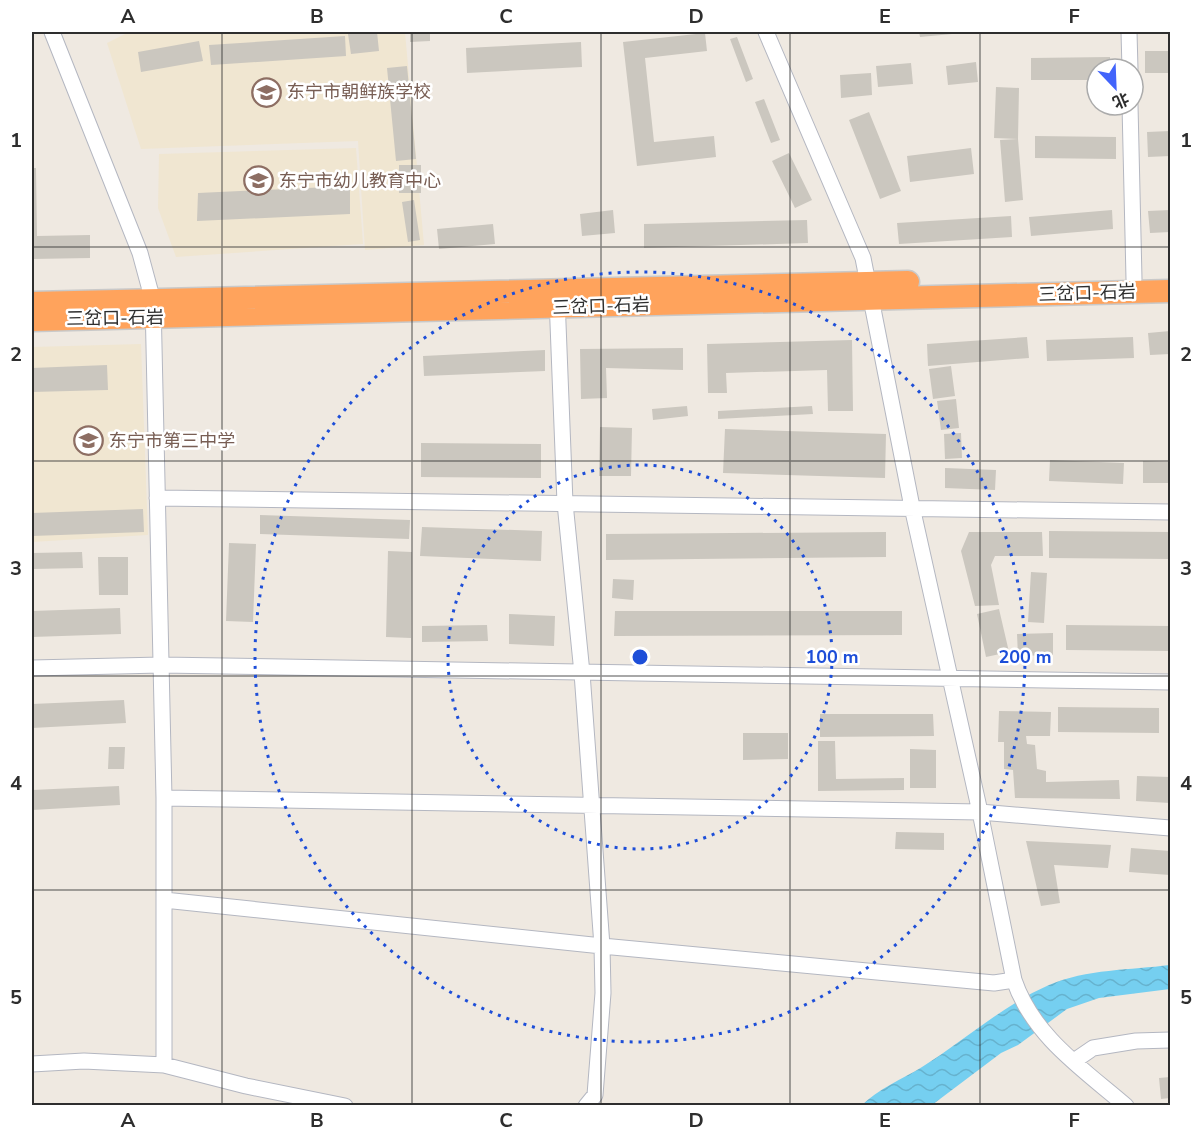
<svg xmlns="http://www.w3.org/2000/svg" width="1202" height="1137" font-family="'Nunito Sans','Noto Sans SC',sans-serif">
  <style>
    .education { fill: #f0e6d1 }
    .water { fill: url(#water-waves) }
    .building { fill: #cbc7bf }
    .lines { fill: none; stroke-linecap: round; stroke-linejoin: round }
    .minor-casing { stroke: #b4b7c1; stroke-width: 17 }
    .highway-casing { stroke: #c9c9c9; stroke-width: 25 }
    .minor { stroke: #fff; stroke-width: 15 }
    .highway { stroke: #ffa35c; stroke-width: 22 }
    .grid { fill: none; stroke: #2e2e2e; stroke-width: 1.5; stroke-opacity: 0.55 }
    .ring { fill: none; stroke: #1d4ed8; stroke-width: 3; stroke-dasharray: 3 6 }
    .labels { text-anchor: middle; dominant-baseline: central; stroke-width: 5; stroke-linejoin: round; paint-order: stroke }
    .education-label { font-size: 18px; fill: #785e54; stroke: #fff; text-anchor: start }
    .street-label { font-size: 18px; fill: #2e2e2e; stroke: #fff }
    .centre { fill: #1d4ed8; stroke: #fff; stroke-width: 3 }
    .ring-label { font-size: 18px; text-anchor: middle; font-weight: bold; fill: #1d4ed8; stroke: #fff; stroke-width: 5; stroke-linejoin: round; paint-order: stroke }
    .neatline { fill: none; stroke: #2e2e2e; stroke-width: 2 }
    .grid-label { font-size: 20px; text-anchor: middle; font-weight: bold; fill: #2e2e2e }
  </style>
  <defs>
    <pattern id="water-waves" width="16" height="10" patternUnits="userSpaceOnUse" patternTransform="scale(1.5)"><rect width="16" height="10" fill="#75cff0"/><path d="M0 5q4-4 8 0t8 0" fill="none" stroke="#66b2ce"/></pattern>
  </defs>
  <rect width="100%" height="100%" fill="#efe9e1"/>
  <path class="education" d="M129 32H405L424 245 365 250 358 141 141 149 107 43Z
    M356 148 363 244 176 257 158 208 159 154Z
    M141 344 148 535 32 542V347Z"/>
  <path class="water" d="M1170 965V989L1099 998 1067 1009 1018 1045 1001 1053 932 1105 861 1106C879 1088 901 1080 922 1067 964 1041 1003 1005 1049 985 1086 969 1131 970 1170 965Z"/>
  <path class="building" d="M377 32 379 51 351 54 348 34Z
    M410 32H430V41L410 42Z
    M919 32H952V34L920 37Z
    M705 33 707 51 645 58 654 142 714 136 716 157 637 166 623 42Z
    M345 36 346 56 211 65 209 45Z
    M737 37 753 79 746 82 730 39Z
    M199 41 203 61 141 72 138 52Z
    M581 42 582 67 467 73 466 48Z
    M1145 51H1170V73H1145Z
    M1110 57V69H1097V80H1031V58Z
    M976 62 978 82 948 85 946 66Z
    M911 63 913 84 878 87 876 66Z
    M407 66 416 159 396 161 387 68Z
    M871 73 872 95 841 98 840 75Z
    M996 87 1019 88 1018 139 1023 200 1005 202 1000 140 1018 139 994 138Z
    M764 99 780 140 771 143 755 102Z
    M869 112 901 191 880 199 849 120Z
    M1170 131V156L1148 157 1147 132Z
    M1035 136 1116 137V159L1035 158Z
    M971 148 974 174 910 182 907 156Z
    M789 153 812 200 795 208 772 161Z
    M399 165H421V193H399Z
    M32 168H36L37 236 90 235V258L32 259Z
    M350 186V214L197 221 198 193Z
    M414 200 420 240 408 242 402 202Z
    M613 210 615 233 582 236 580 214Z
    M1112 210 1113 229 1031 236 1029 217Z
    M1170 210V232L1150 233 1148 211Z
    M1011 216 1012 237 899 244 897 223Z
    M807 220 808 243 644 248V224Z
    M493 224 495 244 439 249 437 229Z
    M1170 331V354L1150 355 1148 333Z
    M1027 337 1029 358 928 366 927 344Z
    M1133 337 1134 358 1047 361 1046 340Z
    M852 340 853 411H828L827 370 726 373 727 393H708L707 344Z
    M683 348V370L606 368 607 398 581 399 580 349Z
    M545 350V371L424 376 423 356Z
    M107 365 108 390 32 392V368Z
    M951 366 955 396 933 399 929 369Z
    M956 399 959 428 941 430 937 401Z
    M687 406 688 416 653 420 652 409Z
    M812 406 813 414 718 419V411Z
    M600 427 632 428 631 476H599Z
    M725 429 886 434 885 478 723 473Z
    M961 433 962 458 945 459 944 434Z
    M421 443 541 444V478L421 477Z
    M1050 460 1124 463 1123 484 1049 481Z
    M1143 461 1170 462V483H1143Z
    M945 468 996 470 995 490 945 488Z
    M143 509 144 532 32 536V513Z
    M260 515 410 520 409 539 260 534Z
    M422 527 542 531 541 561 420 556Z
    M1049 531 1170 532V559L1049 558Z
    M886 532V557L606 560V534Z
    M969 532H1042L1043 556H995L991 565 999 605 975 606 961 551Z
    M229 543 256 544 253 622 226 621Z
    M388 551 412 552 411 638 386 637Z
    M82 552 83 568 32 569V553Z
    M98 557H128V595H99Z
    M1031 572 1047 573 1044 623 1028 622Z
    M613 579 634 580 633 600 612 598Z
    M120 608 121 634 32 637V611Z
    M999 609 1009 652 986 657 977 614Z
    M615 611H902V635L614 636Z
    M509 614 555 616 554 646 509 644Z
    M487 625 488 641 422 642V626Z
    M1066 625 1170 626V651L1066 650Z
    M1053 633V655L1018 656 1017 634Z
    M124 700 126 723 32 728V704Z
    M1058 707 1159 708V733L1058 732Z
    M999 711 1051 712 1050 736H1026L1027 744 1035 745 1037 769 1046 771V782L1119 780 1120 799 1015 798 1013 770 1004 769V742H998Z
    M820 714H933L934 736 820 737Z
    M743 733H788V759L743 760Z
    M818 741H835L836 779 904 778V790L818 791Z
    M109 747H125L124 769H108Z
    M910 749 936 750V788H910Z
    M1137 776 1170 777V803L1136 801Z
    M119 786 120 805 32 810V790Z
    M896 832 944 833V850L895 849Z
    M1026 841 1111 845 1108 868 1054 865 1060 903 1041 906Z
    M1131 848 1170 851V875L1129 872Z
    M1170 1077V1098L1161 1099 1159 1078Z"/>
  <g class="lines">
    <defs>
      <path id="minor" d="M52 32 140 253 153 301 164 798V1065
        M766 32 863 258 912 507 980 812 1014 980C1033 1036 1083 1069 1126 1106
        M1129 32 1130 69
        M1130 105 1134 279
        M557 298 565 503 582 673 602 946 603 993 595 1095 586 1106
        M157 498 1170 512
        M32 668 161 665 1170 682
        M164 798 980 812 1170 828
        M164 900 602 946 994 983 1014 980
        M1074 1061 1093 1048 1136 1041 1170 1040
        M32 1064 84 1061 164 1065 246 1086 345 1106"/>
      <path id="highway" d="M32 303 908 282
        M32 320 1170 291"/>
    </defs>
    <use href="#minor" class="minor-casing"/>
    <use href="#highway" class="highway-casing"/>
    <use href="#minor" class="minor"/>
    <use href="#highway" class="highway"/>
  </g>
  <path class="grid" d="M222 32V1106M412 32V1106M601 32V1106M790 32V1106M980 32V1106M32 247H1170M32 461H1170M32 676H1170M32 890H1170"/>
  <g class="ring">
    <circle cx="640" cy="657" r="192"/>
    <circle cx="640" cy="657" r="385"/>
  </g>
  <defs>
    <symbol id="school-ring" viewBox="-11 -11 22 22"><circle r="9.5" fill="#fff" stroke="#8d6e63" stroke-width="1.5"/><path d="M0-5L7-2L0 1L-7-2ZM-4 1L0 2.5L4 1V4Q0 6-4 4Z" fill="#8d6e63"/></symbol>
  </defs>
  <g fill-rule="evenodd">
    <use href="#school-ring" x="250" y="76" width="33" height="33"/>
    <use href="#school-ring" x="242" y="164" width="33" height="33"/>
    <use href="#school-ring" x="72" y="424" width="33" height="33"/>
  </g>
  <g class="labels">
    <g class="education-label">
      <text x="287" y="92">东宁市朝鲜族学校</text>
      <text x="279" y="181">东宁市幼儿教育中心</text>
      <text x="109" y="441">东宁市第三中学</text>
    </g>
    <g class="street-label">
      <text transform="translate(1087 293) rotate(-2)">三岔口-石岩</text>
      <text transform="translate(601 306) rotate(-2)">三岔口-石岩</text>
      <text transform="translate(115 318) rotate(-1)">三岔口-石岩</text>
    </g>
  </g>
  <circle cx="640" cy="657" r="9" class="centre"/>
  <g class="ring-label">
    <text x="832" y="663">100 m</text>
    <text x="1025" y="663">200 m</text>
  </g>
  <rect width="1202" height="1137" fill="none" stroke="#ffffff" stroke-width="66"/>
  <g transform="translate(1115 87) rotate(157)"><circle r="28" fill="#ffffff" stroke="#ababab" stroke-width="1.5"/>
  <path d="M0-4.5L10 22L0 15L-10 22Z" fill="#4264fb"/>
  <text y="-9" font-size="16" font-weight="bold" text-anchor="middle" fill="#2e2e2e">北</text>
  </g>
  <rect x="33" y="33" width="1136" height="1071" class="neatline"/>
  <g class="grid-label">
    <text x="128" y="23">A</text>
    <text x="317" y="23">B</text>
    <text x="506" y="23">C</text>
    <text x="696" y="23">D</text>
    <text x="885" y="23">E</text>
    <text x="1074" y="23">F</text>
    <text x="16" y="147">1</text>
    <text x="1186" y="147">1</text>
    <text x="16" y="361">2</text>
    <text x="1186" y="361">2</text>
    <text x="16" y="575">3</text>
    <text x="1186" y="575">3</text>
    <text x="16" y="790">4</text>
    <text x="1186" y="790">4</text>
    <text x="16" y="1004">5</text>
    <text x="1186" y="1004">5</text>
    <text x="128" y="1127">A</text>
    <text x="317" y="1127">B</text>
    <text x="506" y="1127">C</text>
    <text x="696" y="1127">D</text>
    <text x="885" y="1127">E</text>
    <text x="1074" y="1127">F</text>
  </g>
</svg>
